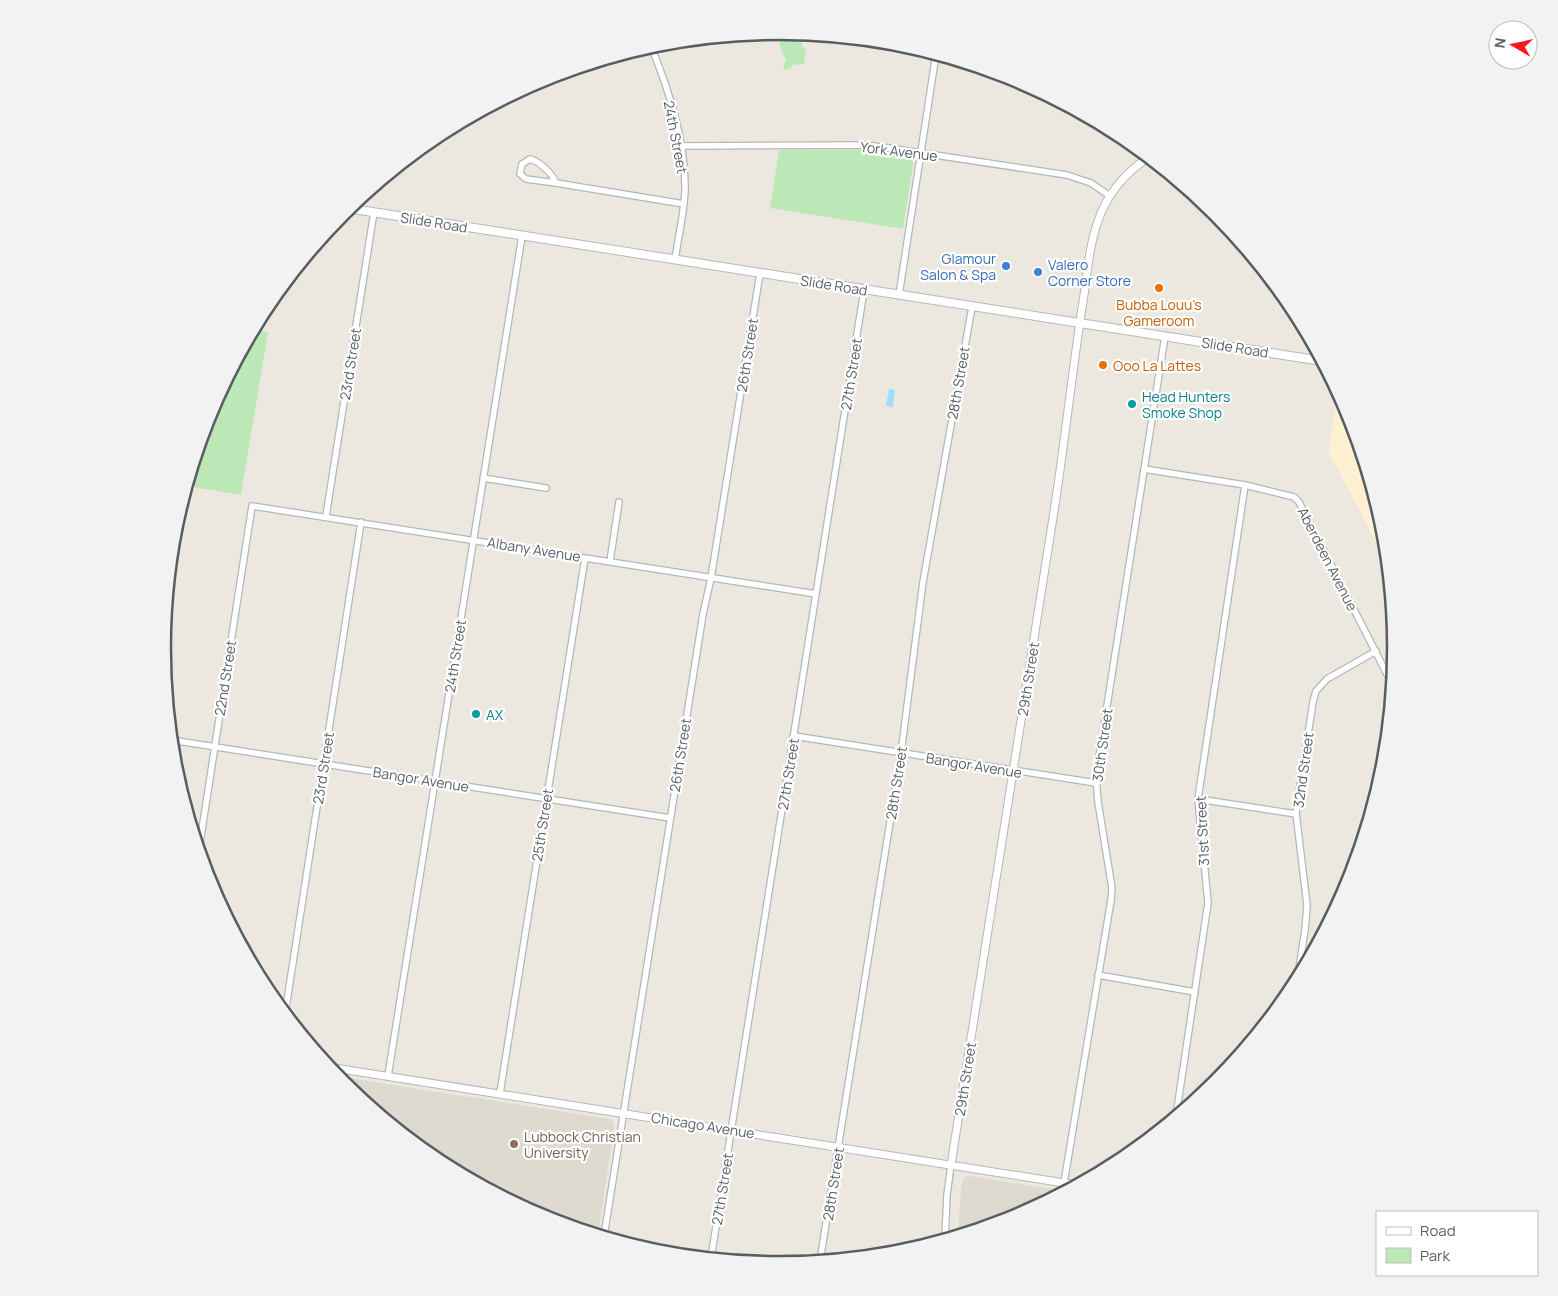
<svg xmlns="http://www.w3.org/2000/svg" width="1558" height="1296" font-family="Manrope,sans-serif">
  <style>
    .commercial { fill: #fff0d2 }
    .education { fill: #dfdacf }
    .green { fill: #bce8b8 }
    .water { fill: #9dddff }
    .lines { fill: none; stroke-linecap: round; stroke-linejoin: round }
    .minor-casing { stroke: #b2b7bc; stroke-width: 8 }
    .tertiary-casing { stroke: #b2b7bc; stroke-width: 9 }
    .secondary-casing { stroke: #b3b8be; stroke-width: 10 }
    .minor { stroke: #fff; stroke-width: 5.5 }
    .tertiary { stroke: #fff; stroke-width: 7 }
    .secondary { stroke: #fff; stroke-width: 8 }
    .shop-dot { fill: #3f7fe0; stroke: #fff; stroke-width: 2 }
    .food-dot { fill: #e8710a; stroke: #fff; stroke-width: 2 }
    .culture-dot { fill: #0f9aa8; stroke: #fff; stroke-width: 2 }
    .education-dot { fill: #8d6e63; stroke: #fff; stroke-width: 2 }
    .labels { text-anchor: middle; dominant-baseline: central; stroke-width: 4.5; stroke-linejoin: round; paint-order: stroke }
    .street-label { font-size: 14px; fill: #585d62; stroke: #fff }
    .shop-label { font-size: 14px; fill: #366cbe; stroke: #fff; text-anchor: end }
    .food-label { font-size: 14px; fill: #c56008; stroke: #fff }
    .culture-label { font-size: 14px; fill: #0d838f; stroke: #fff; text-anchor: start }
    .education-label { font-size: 14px; fill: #785e54; stroke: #fff; text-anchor: start }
    .rim { fill: none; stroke: #585d62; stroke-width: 2.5 }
  </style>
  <rect width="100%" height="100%" fill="#ede8df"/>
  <path class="commercial" d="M1338 392 1349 412 1384 528 1388 565 1331 456 1329 448Z"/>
  <path class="education" d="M336 1076 610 1119 614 1123V1128L598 1234 543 1218 436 1161 343 1084Z
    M967 1176H969L1065 1191 1015 1218 958 1235 961 1187 963 1179Z"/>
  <path class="green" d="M780 31 806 34 805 39 802 41V46L806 50 804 64 793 65 791 68 785 70 783 68 786 60C781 52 777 41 780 31Z
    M779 150H867L912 157 913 165 903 229 770 208Z
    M253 329 268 332 241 495 187 486 209 412Z"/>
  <path class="water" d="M889 389 895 390 893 407 886 406Z"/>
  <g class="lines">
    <defs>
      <path id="minor" d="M651 46C669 91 686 141 685 191 684 214 678 238 675 260
        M681 146 865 145 882 147 1067 175 1091 183 1110 196
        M556 183C552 173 540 162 530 159L522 164 520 174 526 179 556 183 684 204
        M899 295 936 54
        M1144 469 1245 485 1294 497 1299 502 1392 684
        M483 478 546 488
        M326 516 374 212
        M610 561 619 502
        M794 736 1096 783
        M171 740 670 818
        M1198 799 1296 814
        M199 849 252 506 816 594
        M1098 975 1195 992
        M1297 981 1305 930 1307 905 1296 813 1313 702 1316 691 1327 679 1376 651
        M285 1014 361 522
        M388 1076 522 236
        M500 1093 585 558
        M1176 1116 1208 903 1198 799 1245 485
        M1064 1183 1111 900 1112 888 1098 802 1096 776 1165 336
        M604 1236 703 614 711 578 760 273
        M945 1239 947 1195 951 1165
        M711 1258 864 290
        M820 1261 901 753 923 582 972 307"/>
      <path id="tertiary" d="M328 1067 1077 1185
        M951 1165C987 945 1021 725 1055 505 1065 439 1072 374 1082 308 1087 280 1088 249 1098 221 1107 194 1125 173 1149 157"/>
      <path id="secondary" d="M347 208 1322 361"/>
    </defs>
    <use href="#minor" class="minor-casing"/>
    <use href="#tertiary" class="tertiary-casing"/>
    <use href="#secondary" class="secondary-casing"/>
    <use href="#minor" class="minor"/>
    <use href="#tertiary" class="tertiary"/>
    <use href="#secondary" class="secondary"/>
  </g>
  <g class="shop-dot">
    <circle cx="1006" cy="266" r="5"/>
    <circle cx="1038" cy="272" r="5"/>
  </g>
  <g class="food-dot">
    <circle cx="1159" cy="288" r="5"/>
    <circle cx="1103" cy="365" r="5"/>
  </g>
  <g class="culture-dot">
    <circle cx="1132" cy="404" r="5"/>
    <circle cx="476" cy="714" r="5"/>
  </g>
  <circle class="education-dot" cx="514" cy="1144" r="5"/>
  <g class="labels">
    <g class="street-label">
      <text transform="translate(676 137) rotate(79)">24th Street</text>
      <text transform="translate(899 151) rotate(7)">York Avenue</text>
      <text transform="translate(434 222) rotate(9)">Slide Road</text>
      <text transform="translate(834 285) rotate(9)">Slide Road</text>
      <text transform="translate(1235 347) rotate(9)">Slide Road</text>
      <text transform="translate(747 355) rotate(-81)">26th Street</text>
      <text transform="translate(350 364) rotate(-81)">23rd Street</text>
      <text transform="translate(851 374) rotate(-81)">27th Street</text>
      <text transform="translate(958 383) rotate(-80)">28th Street</text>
      <text transform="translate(534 549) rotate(9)">Albany Avenue</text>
      <text transform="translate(1328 559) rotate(63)">Aberdeen Avenue</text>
      <text transform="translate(455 656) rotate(-81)">24th Street</text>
      <text transform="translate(225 678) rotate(-81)">22nd Street</text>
      <text transform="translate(1028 679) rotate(-81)">29th Street</text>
      <text transform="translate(1102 745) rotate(-82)">30th Street</text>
      <text transform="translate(680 755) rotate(-81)">26th Street</text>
      <text transform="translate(974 765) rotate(9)">Bangor Avenue</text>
      <text transform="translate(323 768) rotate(-81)">23rd Street</text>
      <text transform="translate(1303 770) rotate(-82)">32nd Street</text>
      <text transform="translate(788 774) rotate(-81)">27th Street</text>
      <text transform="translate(421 779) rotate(9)">Bangor Avenue</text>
      <text transform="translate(896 783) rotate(-81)">28th Street</text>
      <text transform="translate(542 825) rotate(-81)">25th Street</text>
      <text transform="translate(1202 831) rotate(-93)">31st Street</text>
      <text transform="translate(965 1079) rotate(-81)">29th Street</text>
      <text transform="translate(703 1125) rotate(9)">Chicago Avenue</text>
      <text transform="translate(833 1184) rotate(-81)">28th Street</text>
      <text transform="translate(722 1189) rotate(-81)">27th Street</text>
    </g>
    <g class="shop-label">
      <text x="996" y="258">Glamour<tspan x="996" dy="16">Salon &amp; Spa</tspan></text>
      <text x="1048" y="264" text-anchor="start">Valero<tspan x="1048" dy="16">Corner Store</tspan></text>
    </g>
    <g class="food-label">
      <text x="1159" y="304">Bubba Louu's<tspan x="1159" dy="16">Gameroom</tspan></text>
      <text x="1113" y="365" text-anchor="start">Ooo La Lattes</text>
    </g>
    <g class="culture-label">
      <text x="1142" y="396">Head Hunters<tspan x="1142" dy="16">Smoke Shop</tspan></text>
      <text x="486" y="714">AX</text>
    </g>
    <g class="education-label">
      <text x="524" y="1136">Lubbock Christian<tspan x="524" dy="16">University</tspan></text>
    </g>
  </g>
  <path d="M0 0H1558V1296H0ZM171 648a608 608 0 1 1 1216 0a608 608 0 1 1-1216 0Z" fill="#f2f2f2" fill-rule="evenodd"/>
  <path class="rim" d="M171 648a608 608 0 1 1 1216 0a608 608 0 1 1-1216 0Z"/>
  <rect x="1376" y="1211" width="162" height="65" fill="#ffffff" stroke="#bcbec0"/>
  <rect x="1386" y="1227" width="25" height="8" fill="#ffffff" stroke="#bcbec0"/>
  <text x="1420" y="1236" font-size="15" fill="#585d62">Road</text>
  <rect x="1386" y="1248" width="25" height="15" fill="#bce8b8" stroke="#bcbec0"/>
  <text x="1420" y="1261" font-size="15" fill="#585d62">Park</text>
  <g transform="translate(1513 45) rotate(279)"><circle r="24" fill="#ffffff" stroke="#bcbec0"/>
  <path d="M0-4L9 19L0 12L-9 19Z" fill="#f9191c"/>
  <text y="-8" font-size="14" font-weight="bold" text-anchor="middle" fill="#585d62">N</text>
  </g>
</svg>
